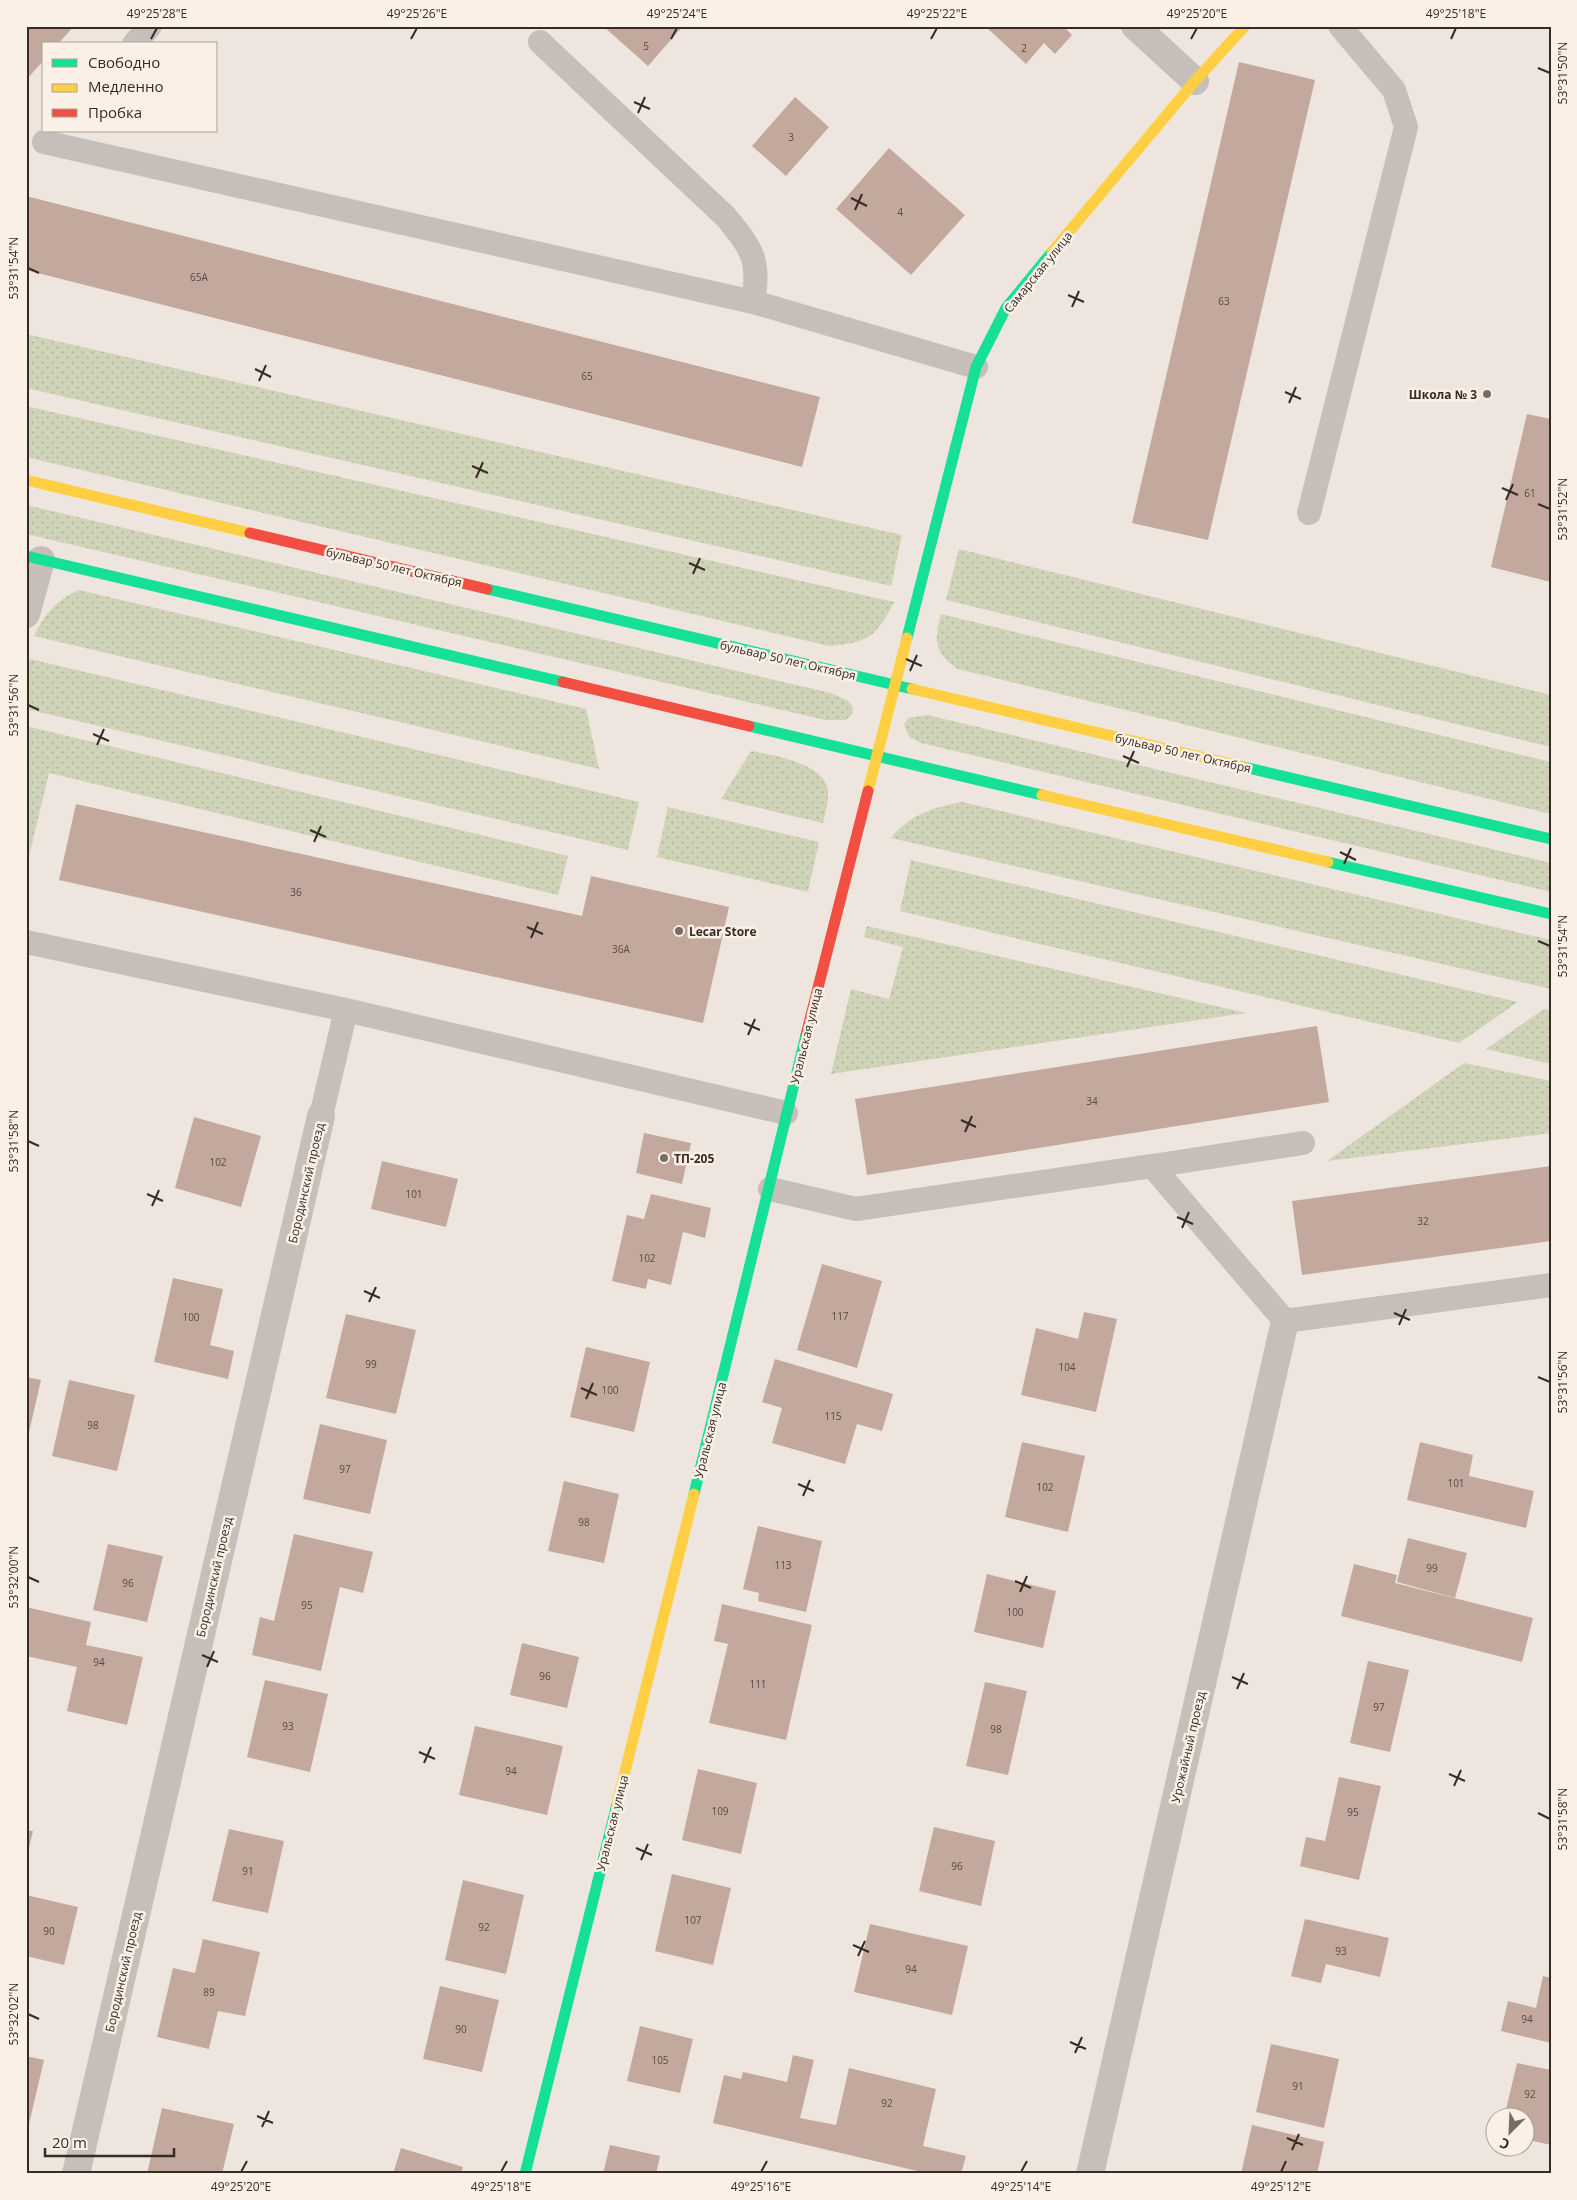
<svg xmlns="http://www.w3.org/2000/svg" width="1577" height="2200" font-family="'Open Sans',sans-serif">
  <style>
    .grass { fill: url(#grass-dots) }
    .building { fill: #c3a89e }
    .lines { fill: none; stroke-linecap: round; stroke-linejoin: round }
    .lane { stroke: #c6beb8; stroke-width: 24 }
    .street { stroke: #c6beb8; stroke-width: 28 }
    .fast { stroke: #16e098; stroke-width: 11 }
    .slow { stroke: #ffcf43; stroke-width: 11 }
    .jam { stroke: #f24e42; stroke-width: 11 }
    .ticks { fill: none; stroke: #372b26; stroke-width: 2 }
    .poi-dot { fill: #776c66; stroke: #fbf0e5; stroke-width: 2 }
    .labels { text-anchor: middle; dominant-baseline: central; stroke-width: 5; stroke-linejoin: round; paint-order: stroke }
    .number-label { font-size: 10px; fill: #5a4a44 }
    .street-label { font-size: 12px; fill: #372b26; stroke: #fbf0e5 }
    .poi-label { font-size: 12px; font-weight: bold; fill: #372b26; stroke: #fbf0e5; text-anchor: start }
    .neatline { fill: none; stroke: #372b26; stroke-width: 2 }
    .ticks-label { font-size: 12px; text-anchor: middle; fill: #372b26 }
  </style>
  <defs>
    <pattern id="grass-dots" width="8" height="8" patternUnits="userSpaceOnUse" patternTransform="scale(1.25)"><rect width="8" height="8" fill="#cfd3b7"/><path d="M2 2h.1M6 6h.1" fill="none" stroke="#b2b59d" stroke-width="1.8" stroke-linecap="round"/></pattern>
  </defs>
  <rect width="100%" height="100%" fill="#eee6de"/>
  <path class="grass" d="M26 334 902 535 891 586 26 388Z
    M26 406 894 602C876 637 868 643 829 646L26 457Z
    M26 505 831 693 848 701 853 707 852 714 846 720H825L26 534Z
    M959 549 1551 695V747L946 600Z
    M79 590 586 709 599 769 34 636C45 614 56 600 79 590Z
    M941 614 1551 762V814L958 669C934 653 934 641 941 614Z
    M30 659 639 802 628 850 26 709V676Z
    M927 715 1551 863V892L921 743 909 737 904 725 908 718Z
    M26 726 568 856 558 895 49 773 26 869Z
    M751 751C773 755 827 764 828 792 829 802 825 813 823 823L721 799Z
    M962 802 1551 940V989L891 838C910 815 933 807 962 802Z
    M668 807 819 842 808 892 657 857Z
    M911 860 1518 1002 1459 1043 900 911Z
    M867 926 1246 1013 831 1074 851 989 889 999 903 947 864 937Z
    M1544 1009 1551 1010V1064L1486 1049Z
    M1464 1063 1551 1081V1133L1327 1161Z"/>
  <path class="building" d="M26 26H74L58 44H44V60L26 80Z
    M603 26H683L648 66Z
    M985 26H1063L1072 35 1055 54 1044 43 1026 64Z
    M1239 62 1315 80 1208 540 1132 523Z
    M795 97 829 127 786 176 752 146Z
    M889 148 965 215 911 275 836 209Z
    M26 196 820 397 802 467 26 270Z
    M1527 414 1551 419V582L1491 567Z
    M76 804 582 916 591 876 729 907 703 1023 59 880Z
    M1317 1026 1329 1102 867 1175 855 1099Z
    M194 1117 261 1136 241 1207 175 1188Z
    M644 1133 691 1143 682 1184 636 1173Z
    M382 1161 458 1179 446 1227 371 1209Z
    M1551 1166V1241L1302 1275 1292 1201Z
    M651 1194 711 1208 705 1238 683 1232 671 1285 648 1279 646 1289 612 1281 627 1215 644 1219Z
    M822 1264 882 1281 857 1368 797 1350Z
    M173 1278 223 1289 210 1345 234 1351 228 1379 154 1362Z
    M1084 1312 1117 1319 1096 1412 1021 1395 1036 1328 1078 1339Z
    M346 1314 416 1330 396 1414 326 1398Z
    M586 1347 650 1362 634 1432 570 1417Z
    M775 1359 893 1394 882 1431 857 1424 845 1464 772 1443 782 1408 762 1402Z
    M26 1377 41 1380 27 1441H26Z
    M69 1380 135 1395 117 1471 52 1456Z
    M320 1424 387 1440 370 1514 303 1499Z
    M1022 1442 1085 1456 1068 1532 1005 1517Z
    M1420 1442 1473 1455 1469 1476 1534 1491 1526 1528 1407 1500Z
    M564 1481 619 1494 604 1563 548 1551Z
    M758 1526 822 1541 806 1612 758 1601 759 1593 743 1589Z
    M294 1534 373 1552 363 1593 340 1587 321 1671 252 1655 260 1617 274 1621Z
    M1408 1538 1467 1553 1455 1598 1397 1582Z
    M108 1544 163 1556 147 1622 93 1610Z
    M1354 1564 1397 1575 1395 1583 1533 1618 1522 1662 1341 1616Z
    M987 1574 1056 1591 1043 1648 974 1632Z
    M722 1604 812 1625 786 1740 709 1723 728 1644 714 1641Z
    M26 1607 91 1622 86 1645 143 1657 127 1725 67 1711 77 1667 26 1656Z
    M522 1643 579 1657 567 1708 510 1695Z
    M1368 1661 1409 1670 1390 1752 1350 1743Z
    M265 1680 328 1694 310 1772 247 1757Z
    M985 1682 1027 1691 1008 1775 966 1766Z
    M475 1726 563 1746 547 1815 459 1795Z
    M698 1769 757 1783 741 1854 682 1840Z
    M1339 1777 1381 1786 1359 1880 1300 1866 1306 1837 1325 1841Z
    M934 1827 995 1841 981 1906 919 1891Z
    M229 1829 284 1841 268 1913 212 1901Z
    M26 1830 33 1831 27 1856H26Z
    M672 1874 731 1888 713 1965 655 1951Z
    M463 1880 524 1895 506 1974 445 1960Z
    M26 1895 78 1907 64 1965 26 1956Z
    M1305 1919 1389 1938 1380 1977 1326 1964 1321 1983 1291 1976Z
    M870 1924 968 1946 952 2015 854 1992Z
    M203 1939 260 1952 245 2016 218 2011 209 2049 157 2037 173 1968 195 1973Z
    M1543 1976 1551 1978V2043L1501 2031 1508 2001 1536 2008Z
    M440 1986 499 2000 482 2072 423 2059Z
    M640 2026 693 2039 680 2093 627 2081Z
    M1271 2044 1339 2059 1324 2128 1256 2112Z
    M793 2055 814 2060 800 2118 836 2125 849 2068 936 2089 923 2146 966 2156 961 2174H930L713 2123 724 2075 741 2079 743 2072 787 2082Z
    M26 2056 44 2060 29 2124 26 2123Z
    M1517 2063 1551 2070V2145L1524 2139V2118H1504Z
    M162 2108 234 2124 222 2174H147Z
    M1252 2125 1324 2142 1317 2174H1241Z
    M610 2145 660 2156 656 2174H603Z
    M401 2148 463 2167 461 2174H393Z"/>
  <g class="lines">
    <path class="lane" d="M540 42 726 217C753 250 760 260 753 302L976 367
      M134 44 150 26
      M44 142 753 302
      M1309 513 1406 127 1394 90 1340 26
      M26 942 346 1010 786 1113
      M321 1116 346 1010
      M1152 1166 1303 1143
      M770 1189 856 1209 1152 1166 1285 1321 1551 1285"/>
    <path class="street" d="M1135 26 1195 81
      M26 614 41 560
      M76 2174 321 1116
      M1090 2174 1285 1321"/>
    <path class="fast" d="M26 556 563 682
      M487 589 912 689
      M907 638 976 367 1006 308 1052 252
      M749 726 1042 795
      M1244 767 1551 839
      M1328 862 1551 914
      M694 1494 806 1035
      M525 2174 617 1804"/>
    <path class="slow" d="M1052 252 1195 81 1245 26
      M26 480 250 533
      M912 689 1244 767
      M868 791 907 638
      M1042 795 1328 862
      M617 1804 694 1494"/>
    <path class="jam" d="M250 533 487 589
      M563 682 749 726
      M806 1035 868 791"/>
  </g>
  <path class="ticks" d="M151 39 157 28M411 39 417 28M671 39 677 28M931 39 937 28M1191 39 1197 28M1451 39 1456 28M1538 68 1550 73M634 102 650 109M638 113 645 97M851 198 867 206M855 210 862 194M28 268 39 273M1068 295 1084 302M1072 307 1079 291M255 369 271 377M259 381 266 365M1285 392 1301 399M1289 403 1296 387M472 466 488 473M476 478 483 462M1502 488 1518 495M1506 500 1513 484M1538 504 1550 509M689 563 705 570M693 574 700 558M906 659 922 666M910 671 917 655M28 705 39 710M93 734 109 741M97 745 104 729M1123 756 1139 763M1127 767 1134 751M310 830 326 837M314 842 321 826M1340 852 1356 860M1344 864 1351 848M527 927 543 934M531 938 538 922M1538 941 1550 946M744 1023 760 1030M748 1035 755 1019M961 1120 976 1127M965 1132 972 1116M28 1141 39 1146M147 1194 163 1201M152 1206 159 1190M1177 1217 1193 1224M1182 1228 1189 1212M364 1291 380 1298M369 1302 376 1287M1394 1313 1410 1320M1399 1325 1406 1309M1538 1377 1550 1382M581 1388 597 1395M586 1399 593 1383M798 1484 814 1491M803 1496 810 1480M28 1577 39 1582M1015 1581 1031 1588M1020 1592 1027 1576M202 1655 218 1662M207 1667 214 1651M1232 1677 1248 1684M1237 1689 1244 1673M419 1752 435 1759M424 1763 431 1747M1449 1774 1465 1781M1454 1786 1461 1770M1538 1813 1550 1819M636 1848 652 1855M641 1860 648 1844M853 1945 869 1952M858 1956 865 1941M28 2014 39 2019M1070 2042 1086 2049M1075 2053 1082 2037M257 2116 273 2123M262 2127 269 2111M1287 2138 1303 2145M1292 2150 1299 2134M241 2172 247 2161M501 2172 507 2161M761 2172 767 2161M1021 2172 1027 2161M1281 2172 1286 2161"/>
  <g class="poi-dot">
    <circle cx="1487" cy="394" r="5"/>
    <circle cx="679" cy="931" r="5"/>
    <circle cx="664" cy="1158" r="5"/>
  </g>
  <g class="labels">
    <g class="number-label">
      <text x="646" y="46">5</text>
      <text x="1024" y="48">2</text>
      <text x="791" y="137">3</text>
      <text x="900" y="212">4</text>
      <text x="199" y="277">65А</text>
      <text x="1224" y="301">63</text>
      <text x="587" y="376">65</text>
      <text x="1530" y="493">61</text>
      <text x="296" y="892">36</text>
      <text x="621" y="949">36А</text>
      <text x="1092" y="1101">34</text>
      <text x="218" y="1162">102</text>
      <text x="414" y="1194">101</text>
      <text x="1423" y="1221">32</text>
      <text x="647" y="1258">102</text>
      <text x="840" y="1316">117</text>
      <text x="191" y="1317">100</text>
      <text x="371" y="1364">99</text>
      <text x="1067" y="1367">104</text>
      <text x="610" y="1390">100</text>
      <text x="833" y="1416">115</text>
      <text x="93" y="1425">98</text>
      <text x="345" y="1469">97</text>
      <text x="1456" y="1483">101</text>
      <text x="1045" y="1487">102</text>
      <text x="584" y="1522">98</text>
      <text x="783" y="1565">113</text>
      <text x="1432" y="1568">99</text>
      <text x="128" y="1583">96</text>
      <text x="307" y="1605">95</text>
      <text x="1015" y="1612">100</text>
      <text x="99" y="1662">94</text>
      <text x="545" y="1676">96</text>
      <text x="758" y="1684">111</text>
      <text x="1379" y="1707">97</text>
      <text x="288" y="1726">93</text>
      <text x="996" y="1729">98</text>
      <text x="511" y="1771">94</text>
      <text x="720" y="1811">109</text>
      <text x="1353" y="1812">95</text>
      <text x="957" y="1866">96</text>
      <text x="248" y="1871">91</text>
      <text x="693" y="1920">107</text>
      <text x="484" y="1927">92</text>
      <text x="49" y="1931">90</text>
      <text x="1341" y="1951">93</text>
      <text x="911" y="1969">94</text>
      <text x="209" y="1992">89</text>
      <text x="1527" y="2019">94</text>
      <text x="461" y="2029">90</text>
      <text x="660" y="2060">105</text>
      <text x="1298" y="2086">91</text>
      <text x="1530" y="2094">92</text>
      <text x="887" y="2103">92</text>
    </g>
    <g class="street-label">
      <text transform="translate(1038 272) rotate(-51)">Самарская улица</text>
      <text transform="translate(394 567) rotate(13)">бульвар 50 лет Октября</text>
      <text transform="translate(788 660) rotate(13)">бульвар 50 лет Октября</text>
      <text transform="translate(1183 753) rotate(13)">бульвар 50 лет Октября</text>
      <text transform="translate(806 1036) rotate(-76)">Уральская улица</text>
      <text transform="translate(306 1183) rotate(-77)">Бородинский проезд</text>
      <text transform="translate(710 1430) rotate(-76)">Уральская улица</text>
      <text transform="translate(214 1577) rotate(-77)">Бородинский проезд</text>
      <text transform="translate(1188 1747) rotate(-77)">Урожайный проезд</text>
      <text transform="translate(612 1823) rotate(-76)">Уральская улица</text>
      <text transform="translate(123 1972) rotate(-77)">Бородинский проезд</text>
    </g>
    <g class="poi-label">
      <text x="1477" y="394" text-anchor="end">Школа № 3</text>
      <text x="689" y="931">Lecar Store</text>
      <text x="674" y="1158">ТП-205</text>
    </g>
  </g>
  <rect width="1577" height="2200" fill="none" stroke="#fbf0e5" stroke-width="55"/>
  <rect x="42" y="42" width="175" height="90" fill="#fbf0e5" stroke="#ada199"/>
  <rect x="52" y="59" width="25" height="8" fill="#16e098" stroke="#ada199"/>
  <text x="88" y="68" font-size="15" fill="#372b26">Свободно</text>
  <rect x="52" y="84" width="25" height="8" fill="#ffcf43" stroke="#ada199"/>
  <text x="88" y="92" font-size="15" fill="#372b26">Медленно</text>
  <rect x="52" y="109" width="25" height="8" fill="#f24e42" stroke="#ada199"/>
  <text x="88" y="118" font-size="15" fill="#372b26">Пробка</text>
  <g transform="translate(1510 2132) rotate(204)"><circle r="24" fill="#fbf0e5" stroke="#ada199"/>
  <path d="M0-4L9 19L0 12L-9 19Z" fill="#776c66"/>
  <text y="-8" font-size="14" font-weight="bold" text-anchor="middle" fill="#372b26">С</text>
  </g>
  <path d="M45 2148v8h129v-8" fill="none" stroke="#372b26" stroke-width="2.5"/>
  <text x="52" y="2148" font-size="15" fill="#372b26" stroke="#fbf0e5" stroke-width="4" paint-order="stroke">20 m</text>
  <rect x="28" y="28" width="1522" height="2144" class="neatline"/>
  <g class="ticks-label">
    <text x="157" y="18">49°25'28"E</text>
    <text x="417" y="18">49°25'26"E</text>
    <text x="677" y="18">49°25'24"E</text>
    <text x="937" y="18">49°25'22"E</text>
    <text x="1197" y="18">49°25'20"E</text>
    <text x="1456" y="18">49°25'18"E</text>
    <text transform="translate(1563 73) rotate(-90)" y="4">53°31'50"N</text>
    <text transform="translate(14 268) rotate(-90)" y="4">53°31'54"N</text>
    <text transform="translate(1563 509) rotate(-90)" y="4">53°31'52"N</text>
    <text transform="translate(14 705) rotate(-90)" y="4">53°31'56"N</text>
    <text transform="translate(1563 946) rotate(-90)" y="4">53°31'54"N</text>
    <text transform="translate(14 1141) rotate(-90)" y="4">53°31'58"N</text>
    <text transform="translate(1563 1382) rotate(-90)" y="4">53°31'56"N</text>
    <text transform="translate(14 1577) rotate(-90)" y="4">53°32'00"N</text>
    <text transform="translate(1563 1819) rotate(-90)" y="4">53°31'58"N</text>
    <text transform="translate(14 2014) rotate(-90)" y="4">53°32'02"N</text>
    <text x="241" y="2191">49°25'20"E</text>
    <text x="501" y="2191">49°25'18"E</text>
    <text x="761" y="2191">49°25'16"E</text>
    <text x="1021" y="2191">49°25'14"E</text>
    <text x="1281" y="2191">49°25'12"E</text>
  </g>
</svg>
